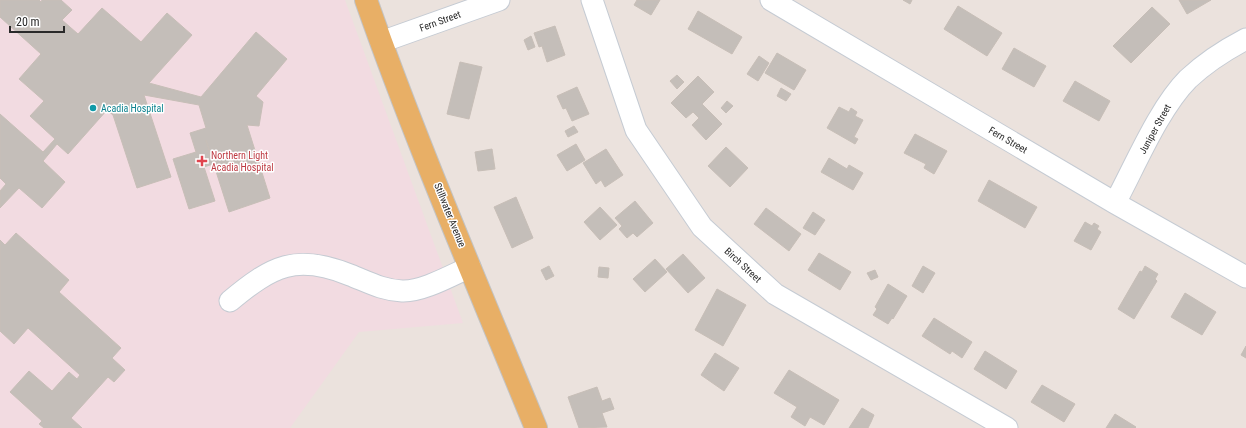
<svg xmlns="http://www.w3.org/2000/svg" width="1246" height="428" font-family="'Roboto Condensed',sans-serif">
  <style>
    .medical { fill: #f2dbe1 }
    .building { fill: #c4beb9; stroke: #c7beb7 }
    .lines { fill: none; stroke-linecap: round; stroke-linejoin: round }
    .minor-casing { stroke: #c5cbd3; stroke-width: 23 }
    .major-casing { stroke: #c3c3c3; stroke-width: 24 }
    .minor { stroke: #fff; stroke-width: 21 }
    .major { stroke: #e8af66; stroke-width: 22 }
    .culture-dot { fill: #0f9aa8; stroke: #fff; stroke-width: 1.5 }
    .health-dot { fill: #e0444e; stroke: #fff; stroke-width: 1.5 }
    .labels { text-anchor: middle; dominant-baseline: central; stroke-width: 3; stroke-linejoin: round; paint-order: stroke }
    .street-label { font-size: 10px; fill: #2a2a2a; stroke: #fff }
    .culture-label { font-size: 10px; fill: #0d838f; stroke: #fff; text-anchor: start }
    .health-label { font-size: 10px; fill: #be3a42; stroke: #fff; text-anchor: start }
  </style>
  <rect width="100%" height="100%" fill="#ebe2dd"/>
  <path class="medical" d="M0 0H345L463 323 359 332 290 428H0Z"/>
  <path class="building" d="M0 0H39L41 2 42 0H61L72 10 62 20 78 34 102 8 141 42 167 13 192 35 149 83 201 97 256 32 287 59 256 96 263 102 259 126 247 125 270 198 229 212 206 140 213 164 204 167 215 201 189 209 173 159 196 152 190 133 206 128 199 105 144 95 171 177 137 188 113 115 107 110 68 154 57 144 43 161 65 182 42 208 19 188 0 208V191L6 184 0 178V114L43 152 55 139 30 116 44 101 19 79 41 54 0 17Z
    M637 0H660L651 15 634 5Z
    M903 0H912L910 4Z
    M1179 0H1211L1187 14Z
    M958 6 1002 33 987 56 944 29Z
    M1152 7 1170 24 1131 63 1113 46Z
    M698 11 742 37 732 54 688 29Z
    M555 26 565 55 547 62 542 46 539 47 534 33Z
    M531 36 535 47 528 50 524 40Z
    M1014 48 1046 66 1034 87 1002 69Z
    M777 53 806 70 794 90 765 73Z
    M759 56 769 63 758 81 747 74Z
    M460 62 482 67 469 119 447 114Z
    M677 75 684 82 677 89 670 81Z
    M698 76 714 92 702 104 722 124 706 140 692 125 699 118 693 112 686 118 671 103Z
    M1075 81 1110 101 1099 121 1063 101Z
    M577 87 589 114 572 121 566 108 563 109 557 96Z
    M781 88 791 94 786 101 777 96Z
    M727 101 733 106 726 113 721 108Z
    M839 107 849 112 851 108 857 112 855 116 863 120 854 137 858 139 855 144 827 128Z
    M574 126 578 132 568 137 565 131Z
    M915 134 947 151 934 174 924 168 926 164 904 153Z
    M576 144 585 160 567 171 557 155Z
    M726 147 748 168 730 187 708 166Z
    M492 149 495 169 478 171 475 152Z
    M606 149 623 175 605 187 601 180 596 184 583 163Z
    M829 158 847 169 849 165 863 173 853 190 821 172Z
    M989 180 1037 207 1025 228 978 201Z
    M516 197 533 238 512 248 494 207Z
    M635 201 653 223 637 237 633 233 627 238 619 229 622 226 615 218Z
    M600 207 617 225 600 240 584 222Z
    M766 208 801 234 789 251 754 224Z
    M813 212 825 220 815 235 803 228Z
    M1085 222 1092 226 1094 223 1099 226 1097 229 1101 232 1091 250 1074 241Z
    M16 233 69 280 59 292 121 348 112 358 125 370 114 382 108 377 71 418 82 428H44L39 424 42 421 10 392 29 371 52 391 69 372 77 379 80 375 28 328 14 344 0 331V240L5 245Z
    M819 253 851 272 840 290 808 270Z
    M683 254 705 278 688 293 666 269Z
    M655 259 667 272 645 292 633 279Z
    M549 266 554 276 546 280 541 270Z
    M923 266 935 273 923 293 912 286Z
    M1145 266 1158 274 1155 279 1157 281 1134 319 1118 309 1140 271 1142 272Z
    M599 267 609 268 608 278 598 277Z
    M875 270 878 277 871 280 867 273Z
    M888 284 907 296 893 319 892 318 888 324 873 315 877 309 875 307Z
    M717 289 746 305 723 346 695 330Z
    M1185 293 1216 312 1202 335 1171 317Z
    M934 318 972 342 962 358 952 351 950 354 922 336Z
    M1246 346V358L1241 355Z
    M985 351 1017 371 1006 389 974 369Z
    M715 353 739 368 724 391 701 375Z
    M789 370 839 400 824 425 810 417 805 426 791 417 797 407 774 393Z
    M1042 385 1075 404 1064 422 1031 402Z
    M597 387 602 401 610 398 614 409 602 413 607 427 579 428 568 397Z
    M862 408 874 415 871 422 868 428H849Z
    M1115 414 1136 427 1135 428H1106Z"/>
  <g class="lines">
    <defs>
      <path id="minor" d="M592 0 636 130 702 227 775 294 1007 428
        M771 0 1115 203 1246 277
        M381 42 499 0
        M1115 203C1135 166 1159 108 1188 79 1206 62 1225 50 1246 39
        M230 301C272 266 296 253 350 275 368 282 382 290 402 291 422 292 452 275 470 267"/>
      <path id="major" d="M366 0C417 145 478 286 536 428"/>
    </defs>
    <use href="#minor" class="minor-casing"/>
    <use href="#major" class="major-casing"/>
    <use href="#minor" class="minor"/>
    <use href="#major" class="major"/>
  </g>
  <circle class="culture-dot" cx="93" cy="108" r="4"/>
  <path class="health-dot" d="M200 155h4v4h4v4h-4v4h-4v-4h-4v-4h4z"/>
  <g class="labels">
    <g class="street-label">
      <text transform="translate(440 21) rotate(-20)">Fern Street</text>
      <text transform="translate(1155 129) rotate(-61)">Juniper Street</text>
      <text transform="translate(1008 140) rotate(30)">Fern Street</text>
      <text transform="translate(450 215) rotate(68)">Stillwater Avenue</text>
      <text transform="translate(743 265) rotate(43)">Birch Street</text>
    </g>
    <g class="culture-label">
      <text x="101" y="108">Acadia Hospital</text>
    </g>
    <g class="health-label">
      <text x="211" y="155">Northern Light<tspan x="211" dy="12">Acadia Hospital</tspan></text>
    </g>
  </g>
  <path d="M10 26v6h54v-6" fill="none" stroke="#2a2a2a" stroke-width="2"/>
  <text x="16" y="26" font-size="12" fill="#2a2a2a" stroke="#ffffff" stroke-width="3" paint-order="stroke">20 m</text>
</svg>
